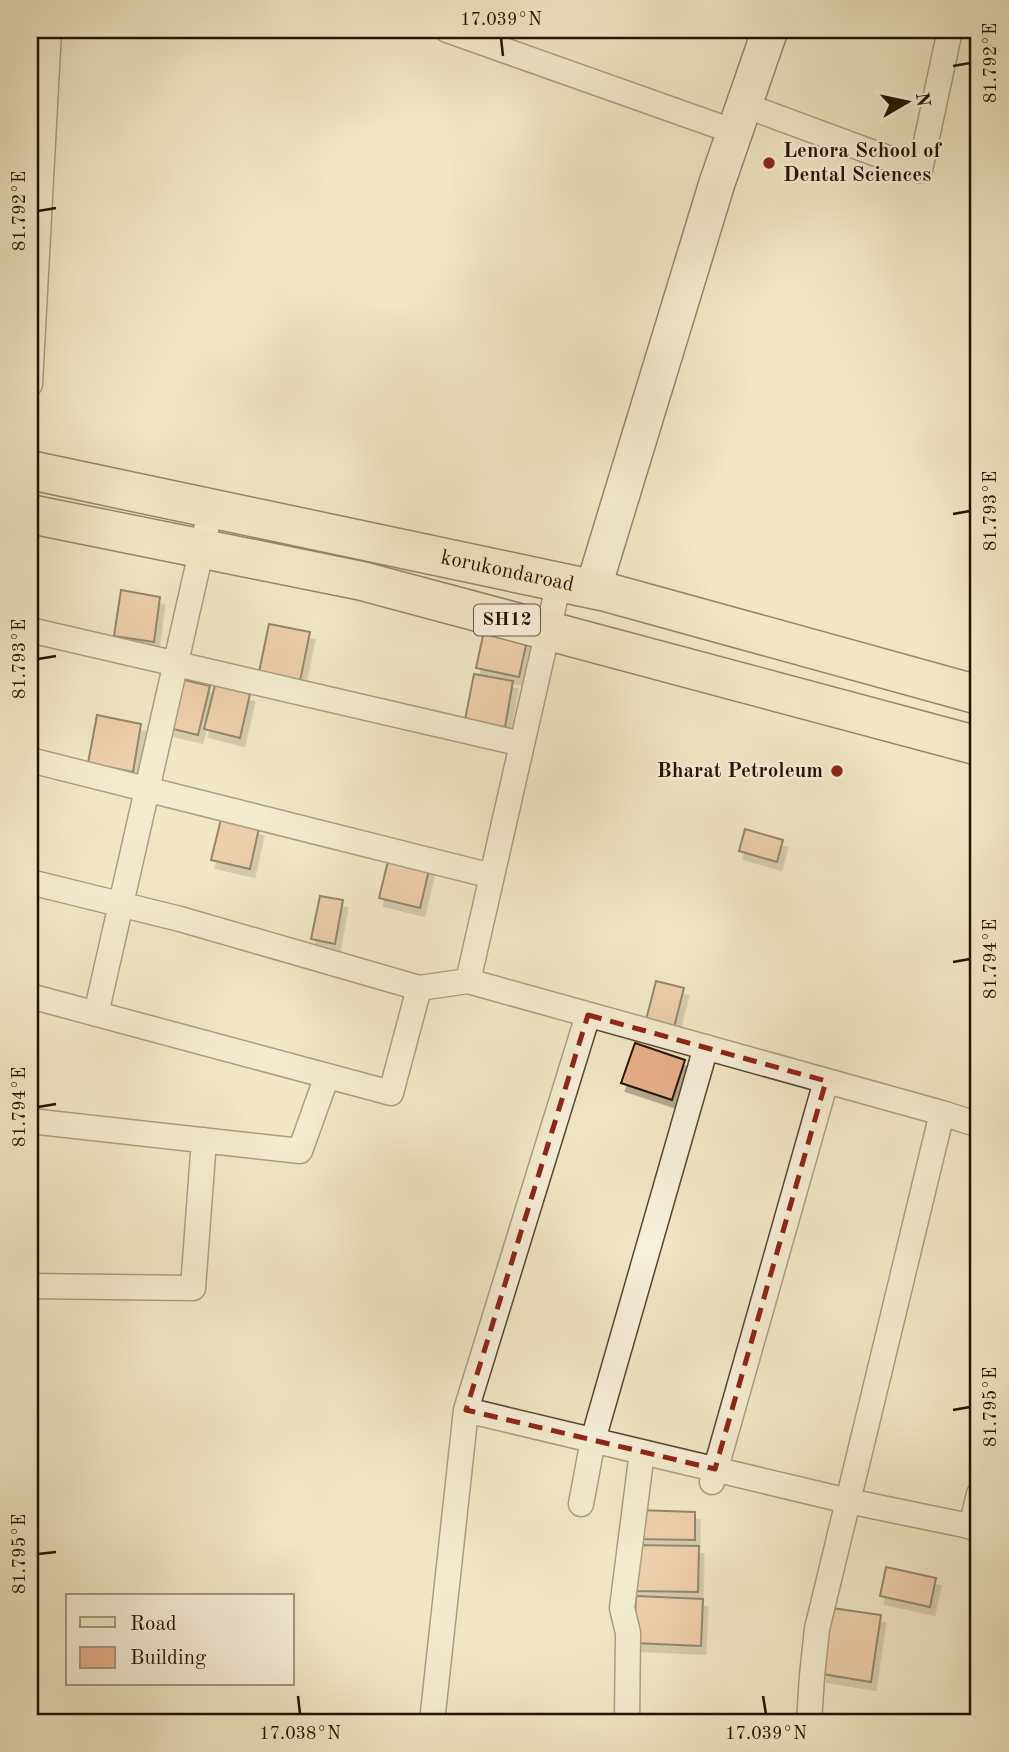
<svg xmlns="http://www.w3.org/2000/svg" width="1009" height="1752" font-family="'Old Standard TT',serif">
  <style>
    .building { fill: #e8b08b; stroke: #231200; stroke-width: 2; filter: url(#shadow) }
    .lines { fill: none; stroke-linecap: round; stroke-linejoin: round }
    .minor-casing { stroke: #564731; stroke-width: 27 }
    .secondary-casing { stroke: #231200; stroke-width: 38 }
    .primary-casing { stroke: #231200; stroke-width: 41 }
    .minor { stroke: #f6efd9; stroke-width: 24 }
    .secondary { stroke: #f6efd9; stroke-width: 35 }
    .primary { stroke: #f1e7c5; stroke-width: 38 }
    .marked { fill: none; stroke: #8f2418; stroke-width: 5; stroke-dasharray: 14 9; stroke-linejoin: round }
    .ticks { fill: none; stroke: #231200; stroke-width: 2.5 }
    .poi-dot { fill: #8f2418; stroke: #f6efd9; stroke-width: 2.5 }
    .labels { text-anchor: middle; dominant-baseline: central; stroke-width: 5; stroke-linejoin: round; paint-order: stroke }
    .shield { fill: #f6efd9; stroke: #625441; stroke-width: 2 }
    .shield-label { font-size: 19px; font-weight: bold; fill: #231200 }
    .poi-label { font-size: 21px; font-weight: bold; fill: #231200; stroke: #f6efd9; text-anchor: start }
    .street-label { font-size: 21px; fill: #231200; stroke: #f6efd9 }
    .neatline { fill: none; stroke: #231200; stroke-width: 2.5 }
    .ticks-label { font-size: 18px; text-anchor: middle; fill: #231200 }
  </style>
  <defs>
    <filter id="shadow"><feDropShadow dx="4.5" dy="8" stdDeviation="0" flood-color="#0004"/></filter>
  </defs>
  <rect width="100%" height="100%" fill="#f1e7c5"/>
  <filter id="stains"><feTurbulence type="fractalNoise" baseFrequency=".00286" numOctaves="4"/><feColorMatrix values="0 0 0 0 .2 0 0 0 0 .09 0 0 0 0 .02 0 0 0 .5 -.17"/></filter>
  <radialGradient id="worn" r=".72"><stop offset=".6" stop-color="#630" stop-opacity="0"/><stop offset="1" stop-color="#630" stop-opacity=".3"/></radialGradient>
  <path class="building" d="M121 590 160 597 154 642 114 636Z
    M487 617 530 627 519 677 476 668Z
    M269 624 310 632 300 681 259 672Z
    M474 674 513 681 505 727 465 720Z
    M176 678 210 686 198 735 165 727Z
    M215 685 250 694 240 738 204 729Z
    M97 715 141 724 133 772 88 763Z
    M221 819 259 828 250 869 211 860Z
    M745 829 783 840 777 862 739 851Z
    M389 857 430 866 420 908 379 898Z
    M320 896 343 900 335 944 311 939Z
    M656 981 684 988 673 1031 645 1024Z
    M635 1043 685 1060 672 1100 621 1083Z
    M638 1510 695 1512V1540L637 1539Z
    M634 1545 699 1546 698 1592 634 1591Z
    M886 1567 936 1578 930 1607 880 1596Z
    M636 1596 703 1599 701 1646 634 1643Z
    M832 1608 881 1615 871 1682 822 1674Z"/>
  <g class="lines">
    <defs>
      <path id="minor" d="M447 30 735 132
        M744 105 920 170 950 30
        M30 384 49 30
        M30 630 522 744
        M30 760 492 876
        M30 882 180 919 419 988
        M468 981 942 1113 979 1125
        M30 996 391 1093 419 988 468 981 559 582
        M96 1014 211 508
        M30 1121 300 1151 327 1076
        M30 1286 193 1288 204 1140
        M466 1410 848 1501 979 1528
        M712 1482 826 1081
        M581 1504 593 1440 706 1047
        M971 1527 979 1494
        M432 1722 466 1410 588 1015
        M627 1722 628 1633 622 1608 642 1452
        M809 1722 812 1676 817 1629 942 1113"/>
      <path id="secondary" d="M593 589 717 183 770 30"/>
      <g id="primary">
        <path id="s1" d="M30 470 606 592 979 695"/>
        <path d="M30 514 362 581 979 746"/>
      </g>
    </defs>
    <use href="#minor" class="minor-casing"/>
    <use href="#secondary" class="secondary-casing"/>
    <use href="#primary" class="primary-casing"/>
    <use href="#minor" class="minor"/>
    <use href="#secondary" class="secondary"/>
    <use href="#primary" class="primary"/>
  </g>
  <path d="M0 0H1009V1752H0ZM588 1015 826 1081 715 1469 466 1410Z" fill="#f1e7c5" fill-opacity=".55" fill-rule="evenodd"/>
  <path class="marked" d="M588 1015 826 1081 715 1469 466 1410Z"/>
  <path class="ticks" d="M501 38 503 56M953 66 970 63M38 211 56 208M953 514 970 511M38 659 56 656M953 962 970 959M38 1107 56 1104M953 1410 970 1407M38 1554 56 1552M298 1696 300 1714M763 1696 766 1714"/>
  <g class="poi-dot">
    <circle cx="769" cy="163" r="7"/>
    <circle cx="837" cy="771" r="7"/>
  </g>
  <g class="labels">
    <rect class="shield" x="474" y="604.5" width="66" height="31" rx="5"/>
    <g class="shield-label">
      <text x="507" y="620">SH12</text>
    </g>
    <g class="poi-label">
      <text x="783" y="151">Lenora School of<tspan x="783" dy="24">Dental Sciences</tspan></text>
      <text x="823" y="771" text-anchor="end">Bharat Petroleum</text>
    </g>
    <g class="street-label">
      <text stroke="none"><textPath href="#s1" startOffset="488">korukondaroad</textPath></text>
    </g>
  </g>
  <rect width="1009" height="1752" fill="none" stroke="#f1e7c5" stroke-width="77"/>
  <rect x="66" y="1594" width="228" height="91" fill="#f6efd9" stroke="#a29782" stroke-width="2"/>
  <rect x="80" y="1617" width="35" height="10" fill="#f1e7c5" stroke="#a29782" stroke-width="2"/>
  <text x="130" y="1630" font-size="21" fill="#231200">Road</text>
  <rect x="80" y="1647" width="35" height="21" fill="#e8b08b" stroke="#a29782" stroke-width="2"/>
  <text x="130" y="1664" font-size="21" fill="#231200">Building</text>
  <g transform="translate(907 102) rotate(81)" stroke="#f6efd9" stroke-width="5" paint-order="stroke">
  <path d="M0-5L12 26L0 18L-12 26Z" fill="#231200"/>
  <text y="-10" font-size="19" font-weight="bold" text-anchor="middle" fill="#231200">N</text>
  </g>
  <rect x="38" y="38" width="932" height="1676" class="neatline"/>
  <g class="ticks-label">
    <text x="501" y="25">17.039°N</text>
    <text transform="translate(990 63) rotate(-90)" y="6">81.792°E</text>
    <text transform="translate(19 211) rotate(-90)" y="6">81.792°E</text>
    <text transform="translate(990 511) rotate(-90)" y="6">81.793°E</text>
    <text transform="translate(19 659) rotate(-90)" y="6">81.793°E</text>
    <text transform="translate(990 959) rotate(-90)" y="6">81.794°E</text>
    <text transform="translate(19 1107) rotate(-90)" y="6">81.794°E</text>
    <text transform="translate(990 1407) rotate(-90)" y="6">81.795°E</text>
    <text transform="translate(19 1554) rotate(-90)" y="6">81.795°E</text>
    <text x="300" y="1739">17.038°N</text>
    <text x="766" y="1739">17.039°N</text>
  </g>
  <rect width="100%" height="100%" filter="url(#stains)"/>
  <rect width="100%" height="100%" fill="url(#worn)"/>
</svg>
